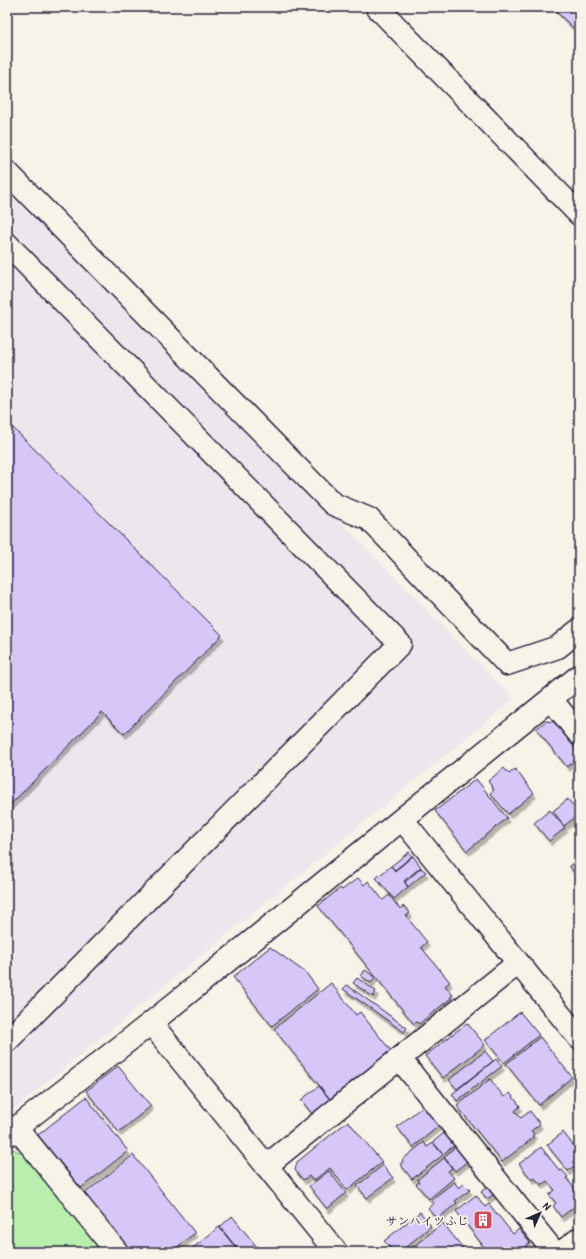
<svg xmlns="http://www.w3.org/2000/svg" width="586" height="1259" font-family="'Patrick Hand','Klee One',sans-serif">
  <style>
    .built { fill: #ede6ed }
    .green { fill: #b9eeaf; stroke: #6e8875 }
    .building { fill: #d7c7f9; stroke: #22223b; filter: url(#shadow) }
    .lines { fill: none; stroke-linecap: round; stroke-linejoin: round }
    .minor-casing { stroke: #22223b; stroke-width: 25 }
    .minor { stroke: #f7f3e8; stroke-width: 22 }
    .labels { text-anchor: middle; dominant-baseline: central; stroke-width: 3.5; stroke-linejoin: round; paint-order: stroke }
    .poi-label { font-size: 12px; font-weight: bold; fill: #22223b; stroke: #f7f3e8; text-anchor: end }
  </style>
  <defs>
    <filter id="shadow"><feDropShadow dx="2.5" dy="4.5" stdDeviation="0" flood-color="#0004"/></filter>
  </defs>
  <rect width="100%" height="100%" fill="#f7f3e8"/>
  <filter id="ink" filterUnits="userSpaceOnUse"><feTurbulence type="fractalNoise" baseFrequency=".025" numOctaves="2"/><feDisplacementMap in="SourceGraphic" scale="8" xChannelSelector="R" yChannelSelector="G"/><feConvolveMatrix kernelMatrix="1 2 1 2 8 2 1 2 1" color-interpolation-filters="sRGB"/></filter>
  <g filter="url(#ink)">
    <path class="built" d="M7 180 514 699 7 1115Z"/>
    <path class="green" d="M9 1147 23 1154 103 1252H7V1149Z"/>
    <path class="building" d="M552 7H579V30L577 32Z
      M7 422 222 635 124 734 102 712 7 808Z
      M546 721 554 722 579 753V757L567 767 536 729Z
      M504 768 509 774 515 769 534 793 508 814 490 793 494 790 488 781Z
      M476 779 507 818 467 851 435 811Z
      M568 799 579 814 564 826 553 811Z
      M550 810 565 828 549 841 534 823Z
      M409 852 412 856 395 870 391 866Z
      M413 856 421 867 404 881 408 887 394 899 376 878 391 866 395 871Z
      M579 858V879L569 866Z
      M421 868 426 872 408 887 405 882Z
      M358 878 364 885 368 881 383 900 389 895 400 909 404 906 410 913 406 916 427 942 421 947 450 982 445 986 453 995 451 996V998L419 1024 417 1022 414 1024 318 906 340 888 342 890Z
      M270 947 306 973 318 989 272 1026 233 977Z
      M365 970 375 977 371 983 361 976Z
      M357 978 376 991 373 997 353 983Z
      M331 983 356 1015 360 1012 391 1051 330 1099 274 1029Z
      M347 985 407 1028 404 1032 343 989Z
      M520 1012 539 1035 504 1063 485 1040Z
      M467 1023 485 1045 443 1078 425 1056Z
      M540 1037 572 1077 539 1105 506 1064Z
      M485 1051 493 1061 457 1089 449 1080Z
      M496 1059 502 1066 457 1101 452 1094Z
      M118 1066 151 1106 119 1132 86 1091Z
      M490 1079 504 1097 510 1093 520 1106 515 1111 521 1118 530 1111 540 1124 531 1131 534 1134 532 1136 533 1138 502 1162 457 1106Z
      M319 1086 331 1101 313 1115 301 1100Z
      M86 1097 128 1151 81 1188 38 1135Z
      M423 1106 439 1126 413 1147 397 1127Z
      M348 1121 382 1162 347 1190 330 1168 313 1181 309 1176 303 1180 295 1170 297 1162Z
      M445 1132 455 1145 443 1154 433 1142Z
      M563 1132 579 1153V1162L568 1171 547 1145Z
      M424 1142 427 1147 433 1143 443 1155 412 1179 400 1164 403 1162 402 1160Z
      M456 1146 468 1161 455 1171 444 1157Z
      M541 1147 560 1171 562 1170 568 1177 566 1178 579 1194V1203L561 1217 553 1206 556 1203 549 1195 555 1190 547 1181 541 1185 535 1178 532 1180 519 1164Z
      M133 1155 195 1233 171 1252H131L84 1194Z
      M444 1158 452 1168 448 1171 454 1178 429 1199 416 1184 419 1182 417 1180Z
      M383 1165 393 1178 367 1198 357 1186Z
      M329 1171 346 1193 327 1209 309 1186Z
      M454 1182 459 1188 464 1184 470 1190 455 1201 457 1203 437 1219 428 1208 434 1203 431 1200Z
      M489 1185 496 1193 487 1199 481 1192Z
      M476 1195 485 1207 489 1204 513 1234 519 1229 530 1243 520 1251 521 1252H488L456 1211Z
      M420 1212 431 1226 400 1252H394L384 1241Z
      M232 1216 261 1252H240L220 1227Z
      M443 1223 466 1252H409L408 1251Z
      M219 1227 239 1252H188Z"/>
    <g class="lines">
      <defs>
        <path id="minor" d="M377 7 579 214
          M7 172 333 504 369 519 507 664 558 647 579 630
          M7 244 400 644 7 1041
          M551 699 579 734
          M402 819 579 1038
          M151 1023 336 1252
          M400 1059 554 1252
          M16 1127 117 1252
          M7 1135 151 1023 402 819 579 676
          M266 1166 518 963
          M562 1252 579 1239"/>
      </defs>
      <use href="#minor" class="minor-casing"/>
      <use href="#minor" class="minor"/>
    </g>
  </g>
  <defs>
    <symbol id="building-square" viewBox="-11 -11 22 22"><rect x="-9" y="-9" width="18" height="18" rx="4" fill="#d1495b" stroke="#f7f3e8"/><path d="M-4-6H4V6H1V3H-1V6H-4ZM-2.5-4.3h1.7v1.8h-1.7ZM.8-4.3h1.7v1.8H.8ZM-2.5-1h1.7V.8h-1.7ZM.8-1h1.7V.8H.8Z" fill="#fff"/></symbol>
  </defs>
  <g fill-rule="evenodd">
    <use href="#building-square" x="472" y="1209" width="22" height="22"/>
  </g>
  <g class="labels">
    <g class="poi-label">
      <text x="469" y="1220">サンハイツふじ</text>
    </g>
  </g>
  <rect width="586" height="1259" fill="none" stroke="#f7f3e8" stroke-width="24"/>
  <rect x="12" y="12" width="562" height="1235" fill="none" stroke="#22223b" stroke-width="1.5" filter="url(#ink)"/>
  <g transform="translate(540 1213) rotate(45)" stroke="#f7f3e8" stroke-width="3" paint-order="stroke">
  <path d="M0-3L7 15L0 10L-7 15Z" fill="#22223b"/>
  <text y="-6" font-size="11" font-weight="bold" text-anchor="middle" fill="#22223b">N</text>
  </g>
</svg>
